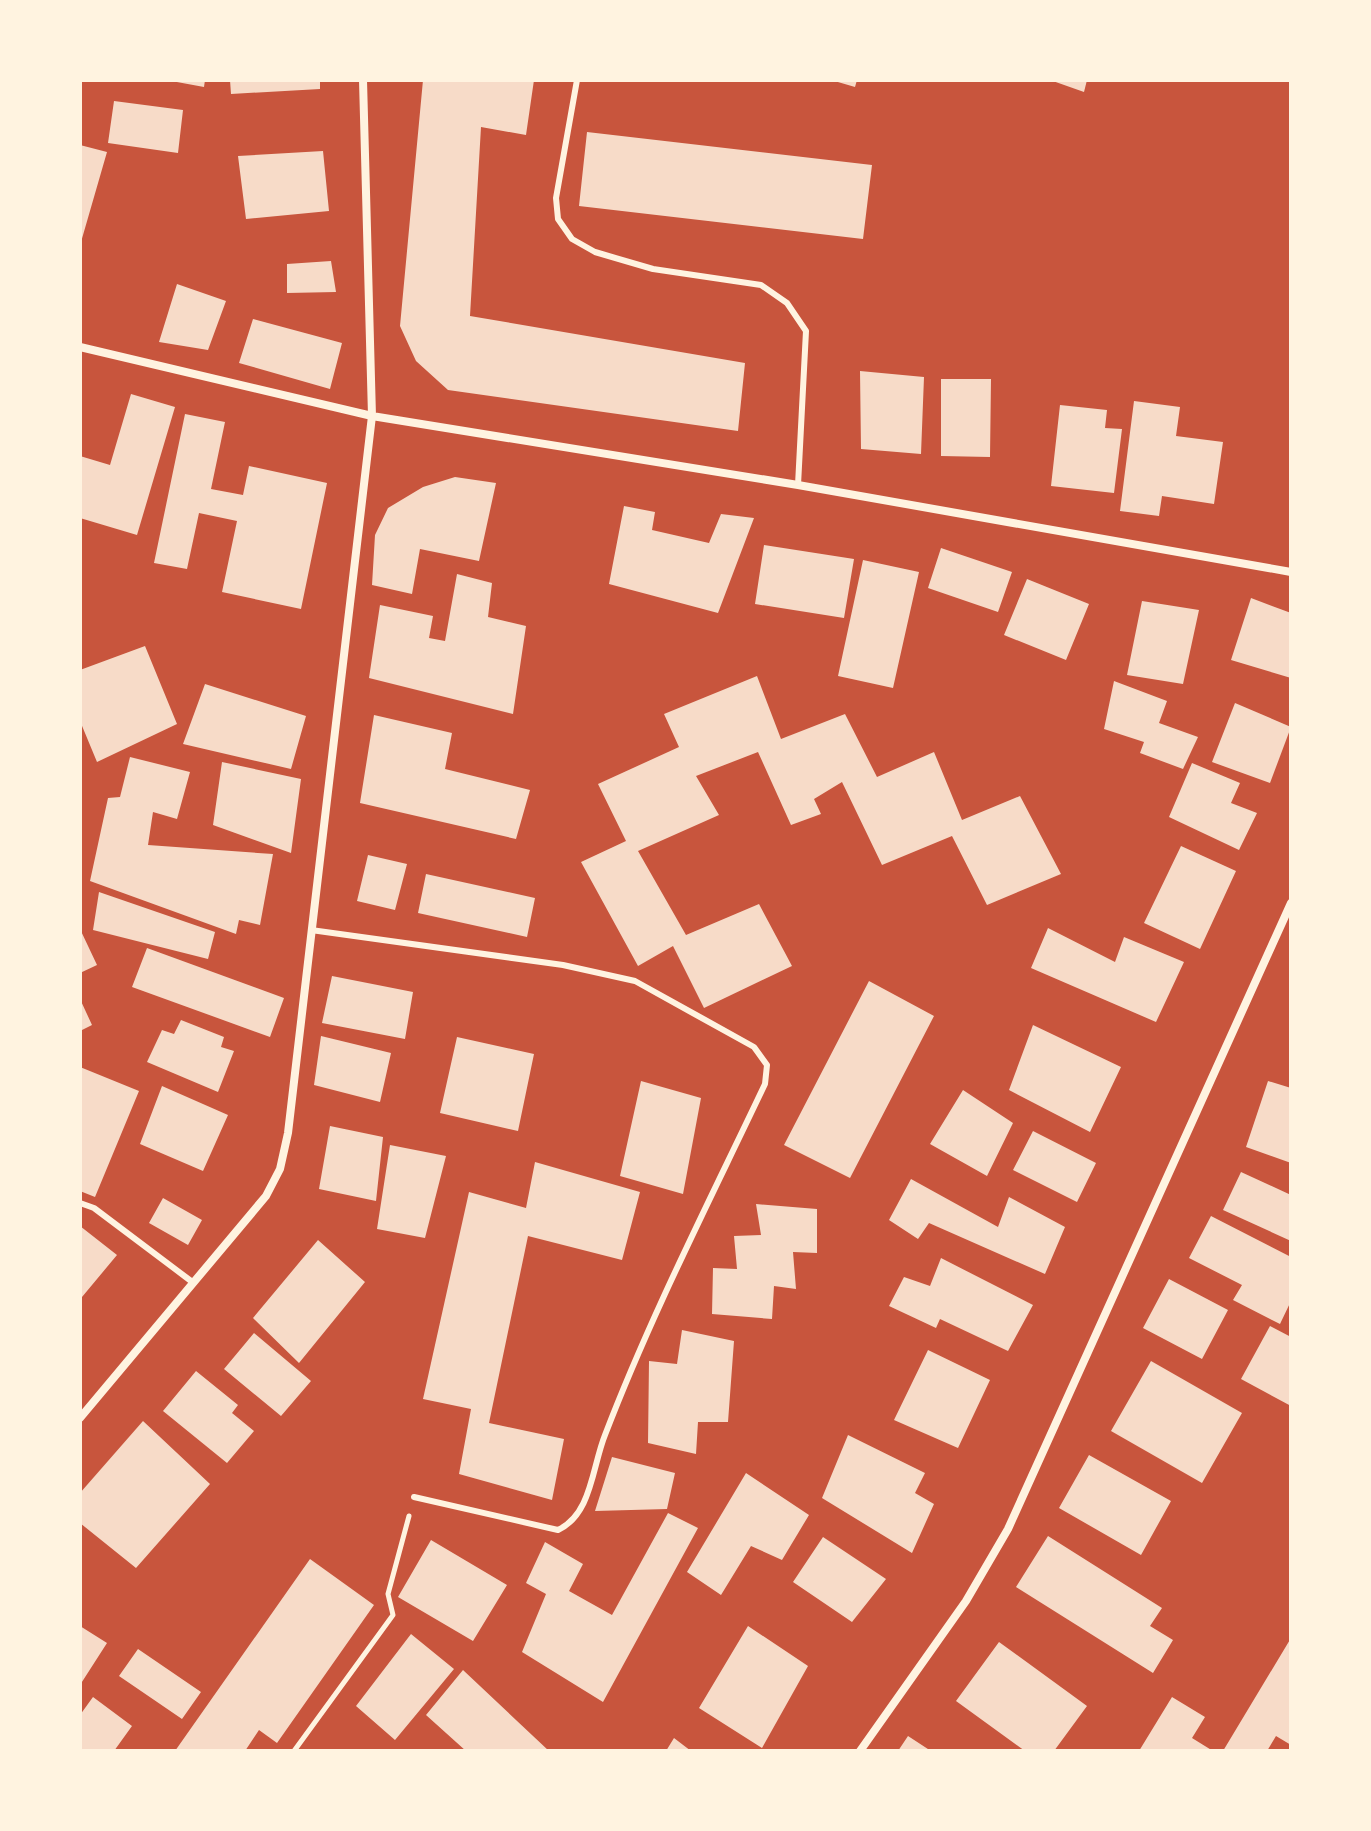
<svg xmlns="http://www.w3.org/2000/svg" width="1371" height="1831" font-family="Manrope,sans-serif">
  <style>
    .building { fill: #f7dbc8 }
    .lines { fill: none; stroke-linecap: round; stroke-linejoin: round }
    .path { stroke: #fff3e0; stroke-width: 5 }
    .service { stroke: #fff3e0; stroke-width: 6 }
    .minor { stroke: #fff3e0; stroke-width: 8 }
  </style>
  <rect width="100%" height="100%" fill="#c8553d"/>
  <path class="building" d="M166 80H205L204 87Z
    M230 80H320V89L231 94Z
    M423 80H534L526 135 481 127 470 316 745 363 738 431 448 390 416 361 400 326Z
    M831 80H857L855 87Z
    M1050 80H1087L1084 92Z
    M114 101 183 110 178 153 108 143Z
    M587 132 872 165 863 239 579 206Z
    M80 145 107 152 81 242H80Z
    M323 151 329 211 246 219 238 156Z
    M331 261 336 292 287 293V264Z
    M177 284 226 301 208 350 159 342Z
    M253 319 342 343 330 389 239 363Z
    M860 371 924 377 921 454 861 449Z
    M941 379H991L990 457 941 456Z
    M131 394 175 407 137 535 80 518V456L110 465Z
    M1134 401 1180 407 1176 436 1223 442 1214 504 1162 496 1159 516 1120 511Z
    M1060 405 1107 410 1105 428 1122 429 1114 493 1051 486Z
    M185 414 225 422 211 489 243 495 249 466 327 483 301 609 222 592 237 521 199 513 187 569 154 563Z
    M455 477 496 483 479 561 420 549 412 594 372 585 375 535 388 508 423 487Z
    M624 506 655 512 652 530 709 543 721 514 754 518 718 613 609 584Z
    M764 545 854 559 844 618 755 604Z
    M941 548 1012 572 998 612 928 588Z
    M863 560 919 572 893 688 838 676Z
    M457 574 492 583 488 617 526 626 513 714 369 678 380 605 433 616 429 638 445 641Z
    M1027 579 1089 604 1066 660 1004 635Z
    M1251 598 1291 613V678L1231 660Z
    M1142 601 1199 610 1183 684 1127 675Z
    M145 646 177 724 97 762 80 721V670Z
    M757 676 781 739 845 714 877 777 934 752 962 820 1020 796 1061 874 987 905 952 836 882 865 842 782 814 799 821 814 791 825 758 752 696 776 719 815 638 851 686 935 759 904 792 966 704 1008 673 946 638 966 581 862 626 841 598 784 679 747 664 714Z
    M1114 681 1167 701 1159 723 1198 737 1183 769 1140 753 1144 742 1104 729Z
    M205 684 306 716 291 769 183 744Z
    M1235 703 1291 727 1270 783 1212 762Z
    M374 715 452 733 445 769 530 790 516 839 360 803Z
    M130 757 190 772 177 819 153 812 148 845 273 854 260 925 239 920 236 934 90 881 108 798 120 797Z
    M222 762 301 779 291 853 213 825Z
    M1192 763 1240 783 1231 803 1257 813 1239 850 1169 817Z
    M1181 846 1236 871 1200 949 1144 923Z
    M368 855 407 864 395 910 357 901Z
    M426 874 535 898 527 937 418 913Z
    M99 892 215 932 208 959 93 930Z
    M1048 928 1115 962 1124 937 1184 962 1156 1022 1031 968Z
    M80 929 97 965 80 973Z
    M147 948 284 998 270 1037 132 987Z
    M332 976 413 992 405 1039 322 1023Z
    M869 981 934 1016 850 1178 784 1145Z
    M80 999 92 1025 80 1031Z
    M181 1020 224 1037 221 1047 234 1051 218 1092 147 1062 162 1030 174 1034Z
    M1033 1025 1121 1067 1090 1132 1009 1090Z
    M321 1036 391 1053 380 1102 314 1085Z
    M457 1037 534 1054 518 1131 440 1113Z
    M80 1067 139 1091 95 1197 80 1191Z
    M641 1081 701 1098 683 1194 620 1176Z
    M1268 1081 1291 1088V1163L1246 1147Z
    M162 1086 228 1115 203 1171 140 1144Z
    M963 1090 1013 1123 987 1176 930 1144Z
    M330 1126 383 1137 376 1201 319 1189Z
    M1033 1131 1096 1163 1077 1202 1013 1170Z
    M390 1145 446 1156 425 1238 377 1229Z
    M535 1162 640 1192 622 1260 528 1236 489 1423 564 1439 552 1500 459 1474 471 1409 423 1399 469 1192 526 1208Z
    M1241 1172 1291 1195V1241L1223 1210Z
    M911 1179 998 1227 1009 1197 1065 1227 1045 1274 929 1223 918 1239 889 1220Z
    M163 1198 202 1220 188 1245 149 1223Z
    M756 1204 817 1209V1253L793 1252 796 1289 774 1286 772 1319 712 1314 713 1268 737 1269 734 1236 761 1235Z
    M1211 1216 1291 1257V1301L1280 1324 1233 1300 1242 1285 1189 1258Z
    M80 1226 117 1255 82 1297 80 1295Z
    M318 1240 365 1282 299 1363 253 1318Z
    M941 1258 1033 1305 1008 1351 940 1319 936 1328 889 1306 904 1277 930 1286Z
    M1169 1279 1228 1310 1202 1359 1143 1328Z
    M1270 1326 1291 1337V1406L1241 1379Z
    M682 1330 734 1341 728 1422H698L696 1454 648 1443 649 1361 677 1364Z
    M254 1333 311 1381 281 1416 224 1369Z
    M928 1350 990 1380 958 1448 894 1420Z
    M1151 1361 1242 1413 1202 1483 1111 1431Z
    M196 1371 238 1405 232 1413 254 1431 227 1463 163 1411Z
    M143 1421 210 1484 136 1568 80 1523V1493Z
    M848 1435 925 1473 915 1493 934 1504 912 1553 822 1498Z
    M1089 1455 1171 1501 1141 1555 1059 1508Z
    M612 1457 675 1473 667 1509 595 1511Z
    M746 1473 809 1515 782 1560 751 1546 721 1595 687 1572Z
    M668 1513 698 1528 603 1702 522 1652 546 1594 526 1583 545 1542 583 1564 569 1591 612 1615Z
    M1048 1536 1162 1608 1150 1626 1173 1640 1153 1673 1016 1587Z
    M823 1537 886 1579 852 1622 793 1582Z
    M431 1540 507 1585 473 1641 398 1597Z
    M310 1559 374 1605 277 1743 259 1730 245 1751H175Z
    M80 1626 107 1643 80 1685Z
    M748 1626 808 1666 762 1748 699 1708Z
    M411 1634 454 1669 395 1740 356 1706Z
    M1291 1638V1745L1276 1736 1267 1751H1223Z
    M999 1642 1087 1706 1054 1751H1025L956 1701Z
    M138 1649 201 1692 182 1719 119 1676Z
    M463 1670 549 1751H466L426 1715Z
    M93 1697 132 1726 114 1751H80V1715Z
    M1172 1697 1205 1717 1192 1738 1213 1751H1139Z
    M908 1736 931 1751H898Z
    M674 1738 691 1751H666Z"/>
  <g class="lines">
    <path class="path" d="M294 1751 393 1615 388 1594 409 1516"/>
    <path class="service" d="M577 80 556 198 558 219 572 239 595 252 653 269 761 285 787 303 806 331 798 485
      M311 930 563 965 635 981 754 1047 767 1065 765 1084C710 1200 651 1315 605 1435 592 1467 592 1514 558 1530L414 1497
      M80 1203 94 1208 191 1281"/>
    <path class="minor" d="M80 347 372 416 798 485 1291 572
      M80 1418 266 1196 280 1169 288 1133 372 416 363 80
      M860 1751 966 1601 1008 1529 1291 903"/>
  </g>
  <rect width="1371" height="1831" fill="none" stroke="#fff3e0" stroke-width="164"/>
</svg>
